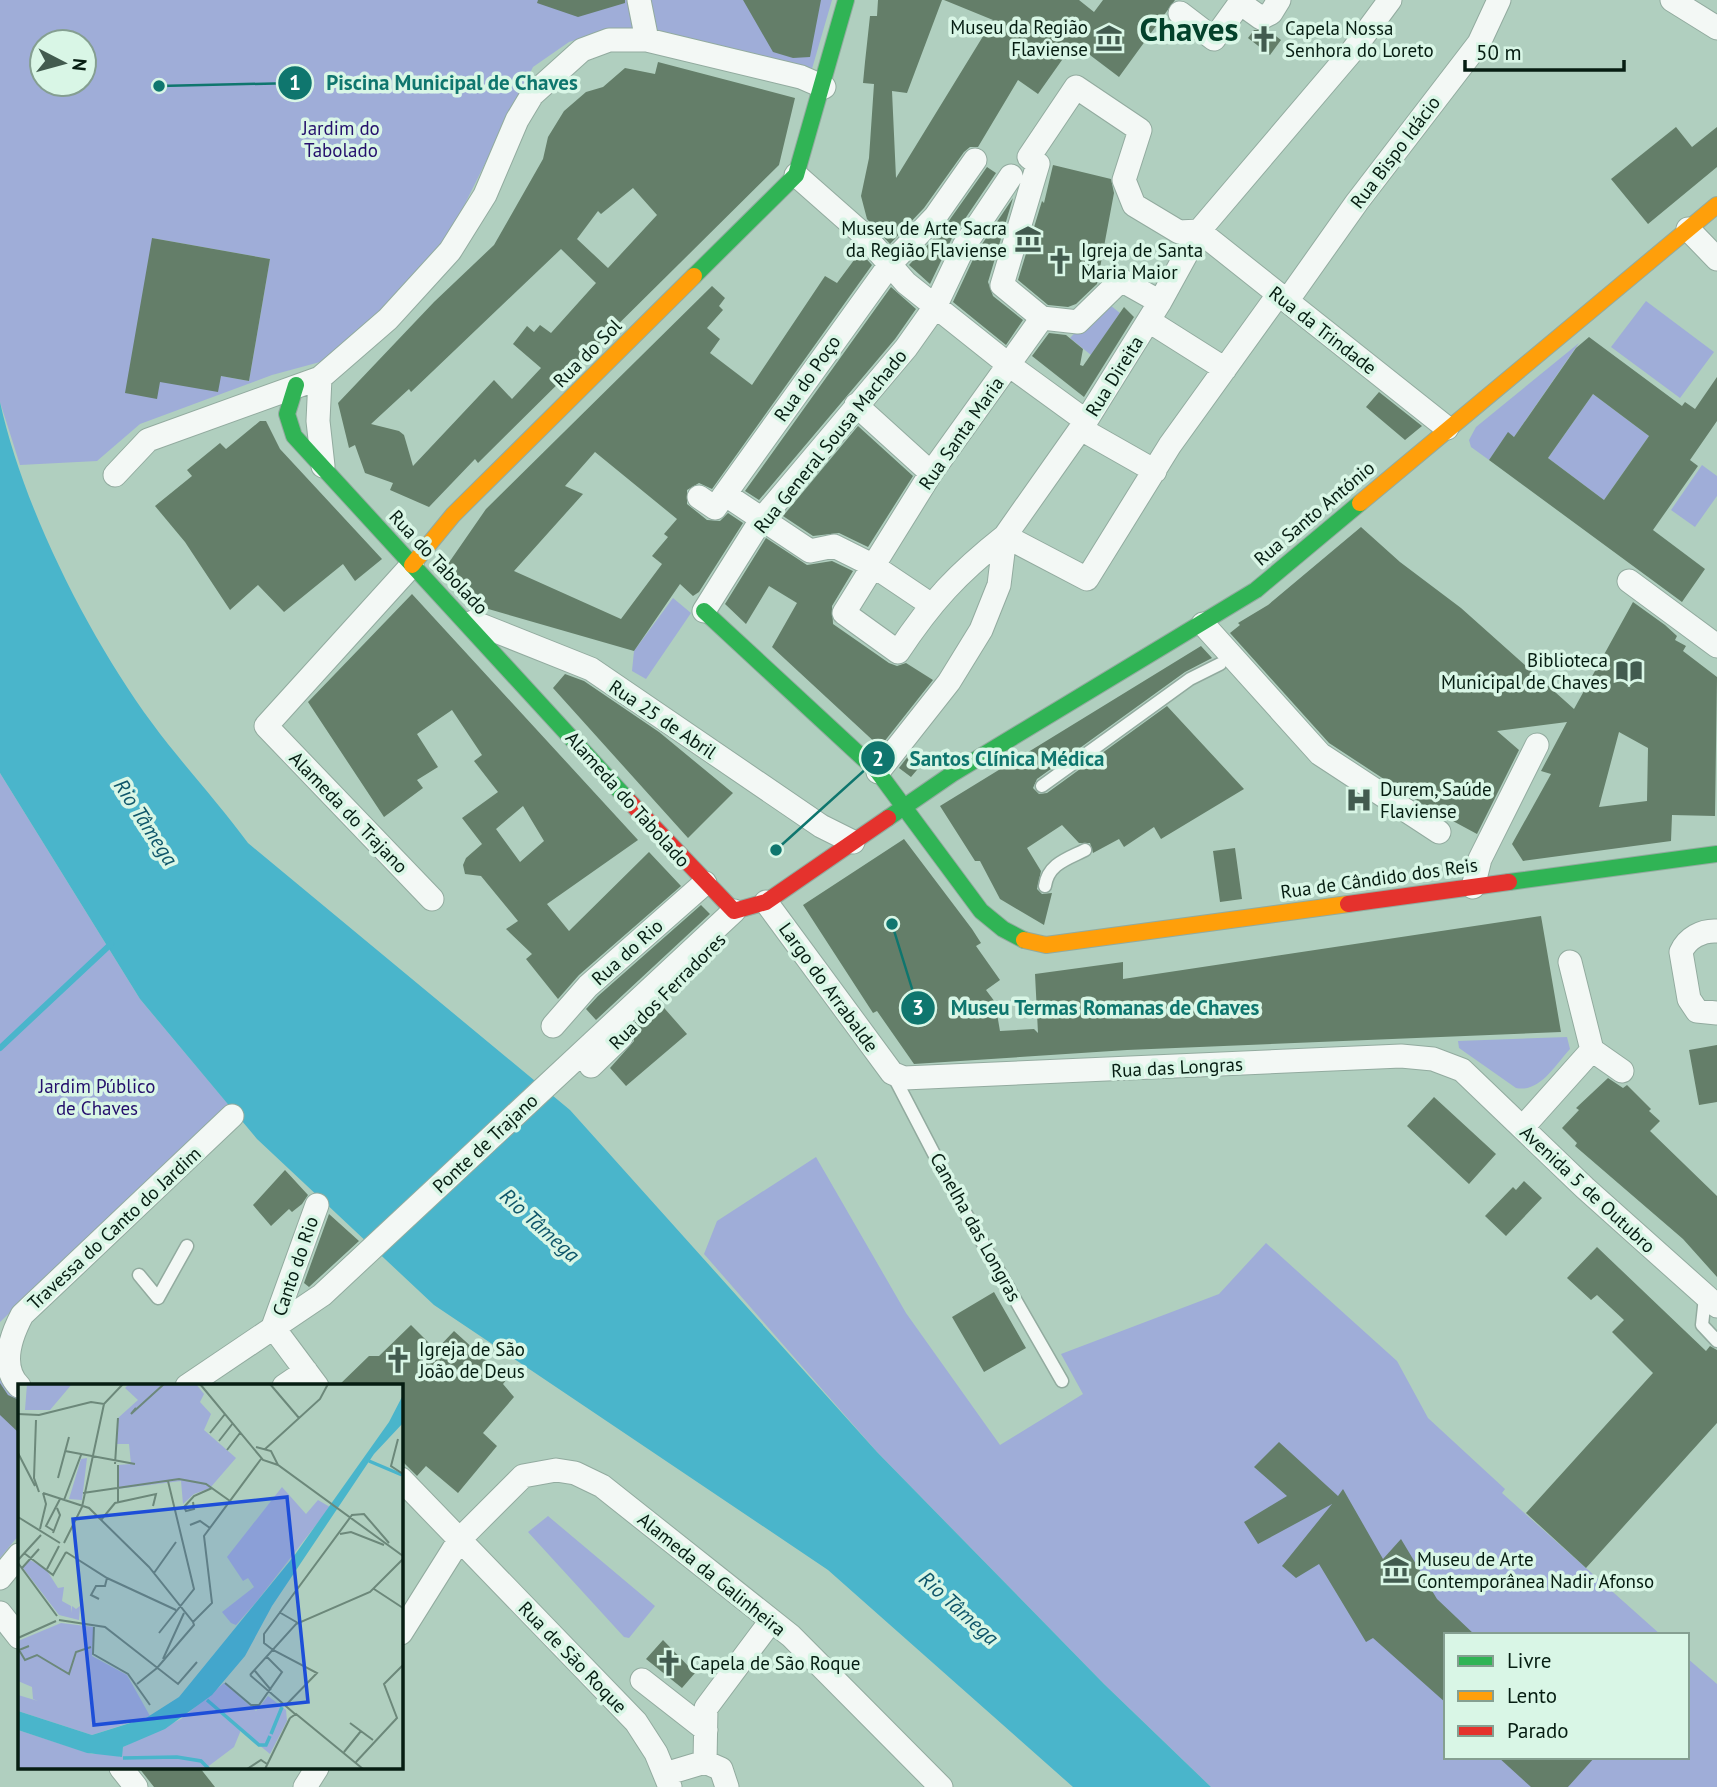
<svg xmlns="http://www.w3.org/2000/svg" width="1717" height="1787" font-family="'PT Sans',sans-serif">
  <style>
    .green { fill: #9fadd8; fill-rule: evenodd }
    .water { fill: #4ab5cb }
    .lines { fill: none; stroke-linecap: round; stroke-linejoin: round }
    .stream { stroke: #4ab5cb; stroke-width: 6 }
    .building { fill: #647e69; fill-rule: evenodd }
    .lane-casing { stroke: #92ab9f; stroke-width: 15 }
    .street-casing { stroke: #92ab9f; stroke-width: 25 }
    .fast-casing { stroke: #92ab9f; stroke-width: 18 }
    .slow-casing { stroke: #92ab9f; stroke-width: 18 }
    .jam-casing { stroke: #92ab9f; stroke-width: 18 }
    .lane { stroke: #f3f8f5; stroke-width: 12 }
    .street { stroke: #f3f8f5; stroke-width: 23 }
    .fast { stroke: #30b455; stroke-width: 16 }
    .slow { stroke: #ff9f0a; stroke-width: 16 }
    .jam { stroke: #e5322d; stroke-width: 16 }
    .labels { text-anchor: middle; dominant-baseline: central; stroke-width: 7; stroke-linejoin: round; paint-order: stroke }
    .poi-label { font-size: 19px; fill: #061d12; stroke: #d9f6e6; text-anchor: start }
    .park-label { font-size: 19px; fill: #25106c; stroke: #d9f6e6 }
    .street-label { font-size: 19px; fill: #061d12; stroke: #d9f6e6 }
    .water-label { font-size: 21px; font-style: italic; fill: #0f566a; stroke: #d9f6e6 }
    .town-label { font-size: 33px; font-weight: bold; fill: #03422b; stroke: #d9f6e6 }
    .inset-river { fill: none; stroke: #4ab5cb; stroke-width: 3.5 }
    .inset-road { fill: none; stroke: #6c887a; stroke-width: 2 }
    .view { fill: #1d4ed8; fill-opacity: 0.15; stroke: #1d4ed8; stroke-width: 3.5 }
    .inset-edge { fill: none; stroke: #061d12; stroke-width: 3.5 }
    .leader { fill: none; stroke: #0f766e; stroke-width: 2.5 }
    .callout-dot { fill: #0f766e; stroke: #d9f6e6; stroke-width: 2.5 }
    .mark-label { font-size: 21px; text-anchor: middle; font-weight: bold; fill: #fff }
    .callout-label { font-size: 21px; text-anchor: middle; font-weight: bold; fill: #0f766e; stroke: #d9f6e6; stroke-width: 7; stroke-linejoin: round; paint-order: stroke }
  </style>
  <rect width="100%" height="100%" fill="#b0cfbf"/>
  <path class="green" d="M0 0H832L807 86 670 34 607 30 569 42 533 67 447 240 381 311 320 362 272 375 140 424 97 461 20 465 0 402ZM42 42H84V84H42ZM152 238 270 259 249 381 221 376 160 382Z
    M1105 301 1120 313 1091 355 1070 338Z
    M1646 301 1714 352 1680 398 1611 347Z
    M1579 343 1514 437 1508 433 1489 460 1471 447 1469 440 1476 427Z
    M1593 394 1649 436 1604 500 1548 458Z
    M1702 465 1717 476V496L1695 527 1671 510Z
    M673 598 691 613 646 679 632 671 634 651Z
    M0 773 140 999 228 1104 0 1322Z
    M1567 1037 1570 1049C1555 1065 1540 1093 1516 1088L1459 1048 1458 1041Z
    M816 1157 906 1313 1000 1445 1083 1394 1061 1354 1219 1294 1266 1243 1397 1361 1428 1418 1505 1489 1502 1493 1661 1635H1446V1757H1687V1658L1717 1684V1787H1211L1104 1684 877 1452 704 1254 717 1221Z
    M0 1380 19 1398V1535L0 1558Z
    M548 1516 655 1606 629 1638 624 1637 528 1532Z"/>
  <path class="water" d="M0 402C23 507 88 636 152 723 182 764 218 802 248 843L570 1110 877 1452 1104 1684 1211 1787H1073L828 1570 434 1305 257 1139 140 999 0 773Z"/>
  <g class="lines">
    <path class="stream" d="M0 1048 111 944"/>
  </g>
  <path class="building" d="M538 0H625V3L578 17 537 3Z
    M743 0H821L810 57 793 58 773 52Z
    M878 0H942L907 93 892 91 896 178 993 20 944 0H1079L1094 12 1103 0H1175L1119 77 1074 43 1038 94 1018 80 978 147H970L964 152 924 208 890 244 867 219 861 196 869 158 874 84 863 83 865 62 870 16H877Z
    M1254 30H1268L1281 40 1270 55 1248 38Z
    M658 62 795 98 779 165 478 463 475 459 429 507 390 490 393 483 365 473 355 445 349 448 338 403 434 302 494 245 543 159 548 137 564 111 586 92 603 87 625 68 655 74ZM633 188 657 215 608 268 577 239 598 211 601 214ZM561 249 596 283 551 333 540 325 534 332 527 326 513 344 541 368 512 399 494 380 413 466 404 435 399 431 371 424 409 389 411 392Z
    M1676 127 1692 147 1717 127V167L1648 224 1611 179Z
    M1053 165 1111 179 1114 193 1097 284 1076 304 1068 307 1048 305 1018 280 1042 201 1044 203Z
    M987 167 996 173 952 238 930 284 909 265 946 225Z
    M1013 198 988 282 993 296 1023 320 1006 345 953 302 976 253Z
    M152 238 270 259 249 381 221 376 218 392 160 382 157 399 125 393Z
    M860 252 872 265 712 489 699 483 687 490V504L707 520 720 521 728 513 743 523 699 592 693 596 680 584 634 651 478 606 442 567 450 561 486 509 712 286 725 298 719 306 723 310 707 328 720 339 710 353 752 385 825 276 837 283ZM595 452 677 519 664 534 668 537 652 556 662 564 621 619 514 571 583 494 565 486Z
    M891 287 916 309 895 339 759 500 745 491Z
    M1124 307 1134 317 1084 397 1032 356 1049 333 1066 335 1083 349 1080 365 1083 366Z
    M1589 337 1682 406 1685 402 1695 409 1717 377V421L1690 460 1698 466 1653 530 1705 569 1682 602 1489 460 1508 432 1514 437 1576 348ZM1593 394 1649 436 1604 500 1548 458Z
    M1379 392 1422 426 1405 440 1366 407Z
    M260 421H266L280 449 382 559 355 581 343 564 284 612 258 585 230 610 185 542 155 506 192 476 187 470 220 443 226 449Z
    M858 426 913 476 868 547 839 533 813 536 783 516Z
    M1361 527 1400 562 1461 608 1574 709 1633 602 1665 625 1677 636 1675 640 1686 646 1683 651 1717 677 1715 816 1672 815 1671 841 1523 861 1512 844 1551 774 1541 771 1567 722 1497 731 1519 750 1477 834 1425 806 1329 743 1230 633 1240 625 1238 623 1268 605ZM1619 732 1648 748 1647 801 1599 807Z
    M766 538 807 565 832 561 853 571 832 606 833 624 889 663 897 666 906 663 933 680 880 747 772 647 797 603 769 586 746 624 725 604Z
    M412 594 638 840 547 904 569 931 649 852 681 886 579 975 558 999 526 959 532 954 506 929 518 921 481 876 465 874 463 865 466 858 482 844 462 818 498 792 474 761 482 755 452 710 417 734 438 767 417 780 423 788 384 817 308 702ZM523 806 544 841 520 862 496 829Z
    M1201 646 1212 658 1185 672 1037 779 1033 788 1039 794 1047 793 1167 706 1244 789 1161 839 1154 827 1124 847 1119 839 1093 853 1090 843H1079L1062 825 1027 848 1041 871 1037 889 1042 894 1052 893 1044 925 1000 899 980 861H975L940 806Z
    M565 674 584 681 659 732 733 793 688 838 553 688Z
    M909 755 922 764 911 777 899 768Z
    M904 839 972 929 981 943 976 946 1000 980 986 990 995 1002 1000 1031 1034 1029 1038 1033 1035 974 1123 962V979L1541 916 1561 1032 1127 1050 914 1064 877 1011 873 1013 803 905Z
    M1235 848 1242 899 1220 902 1213 851Z
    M701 905 710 914 596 1020 586 1009 598 996Z
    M658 1001 687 1034 626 1086 610 1068 634 1041 630 1027Z
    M1717 1045V1102L1699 1105 1689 1050Z
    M1608 1078 1623 1088 1627 1085 1651 1109 1649 1111 1660 1121 1650 1131 1717 1196V1277L1683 1239 1575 1146 1577 1143 1562 1128 1579 1110 1576 1108Z
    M1434 1097 1496 1154 1469 1184 1407 1126Z
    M285 1170 308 1195 302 1204 292 1212 289 1209 271 1226 253 1205Z
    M1524 1181 1542 1198 1506 1236 1485 1216 1513 1187 1516 1190Z
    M329 1214 359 1241 309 1287 304 1283Z
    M1597 1247 1706 1351 1710 1346 1717 1350V1423L1586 1568 1526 1513 1653 1373 1612 1332 1624 1320 1597 1295 1591 1300 1567 1278Z
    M994 1292 1026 1348 984 1372 952 1317Z
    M411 1325 436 1350 454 1331 507 1379 503 1384 514 1397 483 1433 497 1446 458 1493 426 1466 417 1476 401 1460V1386H338L369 1356H379Z
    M0 1383 8 1395 19 1400V1433L0 1415Z
    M1279 1442 1338 1496 1343 1489 1383 1559 1401 1539 1437 1599 1475 1635H1446V1703L1373 1638 1366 1642 1319 1564 1296 1578 1282 1566 1332 1504 1258 1544 1244 1522 1287 1496 1254 1467Z
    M663 1640 695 1673 682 1688 646 1659Z
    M1498 1757H1595L1568 1787H1531Z
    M139 1768H200L215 1787H154Z"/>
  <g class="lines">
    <defs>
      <path id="lane" d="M1042 786 1190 679 1220 664
        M1045 886C1048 864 1067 859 1085 850
        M893 1075 958 1200 1062 1381
        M139 1275 158 1298 187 1246
        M1705 1297 1702 1325 1717 1341"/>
      <path id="street" d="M639 0 647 40
        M1672 0 1717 28
        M1180 13 1214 39 1240 3 1261 18 1271 13 1279 0
        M796 175 864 235 906 283 1009 365 1086 421
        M1688 229 1717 259
        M1287 301 1357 202 1479 43 1499 0
        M1160 302 1121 280 1078 322 1042 318 931 473 844 613 898 652C932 601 957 574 1005 536L1087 579 1170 445 1278 295
        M1042 318 1002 285 1038 164 1029 157 1076 87 1140 130 1124 180 1134 205 1179 232 1199 231 1447 428
        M1149 321 1225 369
        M320 378 318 421 323 466
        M856 405 931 473
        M1081 429 1155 471
        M115 475 148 440 320 378 388 319 450 251 485 195 517 120 532 95 582 50 609 40H647L801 77 824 87
        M726 495 810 551 834 546 872 565 930 604
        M699 497 715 508 891 263 935 217 975 160
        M412 565 266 726 432 899
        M1629 581 1717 646
        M704 611 761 520 906 348 935 307 964 246 1011 176
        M473 622 591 669 821 826 853 842
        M1203 624 1320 754 1439 832
        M878 772 949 682 981 630 999 585 1005 536 1086 421 1160 302 1199 231 1353 50 1390 0
        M1473 887 1480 859 1537 745
        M766 902 892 1073 904 1078 1401 1056 1433 1059 1462 1070 1585 1188 1717 1306
        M1717 931C1702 930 1687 938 1681 952L1689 999 1697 1011 1717 1013
        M553 1026 588 986 705 883
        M1592 1050 1622 1071
        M591 1066 621 1037
        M1523 1127 1592 1050 1570 962
        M273 1327 317 1205
        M273 1327 317 1386
        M19 1386C0 1367 11 1336 22 1315L232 1116
        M187 1386 322 1295 734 911
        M284 1386 306 1371
        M401 1479 636 1722 656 1753 670 1787
        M0 1578 19 1555
        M0 1613 19 1637
        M401 1633 460 1539 523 1476 556 1470 575 1473 602 1486 791 1636 941 1787
        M642 1680 706 1730
        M705 1762 721 1769 727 1787
        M121 1768 136 1787
        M665 1774 705 1762 706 1708 771 1621
        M305 1787 317 1768"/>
      <path id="fast" d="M694 276 796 175 846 0
        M296 385 287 414 294 436 629 801
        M704 611 878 772 981 911 1003 929 1024 940
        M888 818 952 774 1256 590 1360 503
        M1509 882 1717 854"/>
      <path id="slow" d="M1360 503 1717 205
        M412 565 453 515 694 276
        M1024 940 1046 945 1348 904"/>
      <path id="jam" d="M629 801 734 911 766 902 888 818
        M1348 904 1509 882"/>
    </defs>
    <use href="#lane" class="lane-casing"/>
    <use href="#street" class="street-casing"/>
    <use href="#fast" class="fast-casing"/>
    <use href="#slow" class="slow-casing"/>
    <use href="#jam" class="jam-casing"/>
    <use href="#lane" class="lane"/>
    <use href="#street" class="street"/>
    <use href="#fast" class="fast"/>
    <use href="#slow" class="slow"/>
    <use href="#jam" class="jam"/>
  </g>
  <defs>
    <symbol id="museum-bare" viewBox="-9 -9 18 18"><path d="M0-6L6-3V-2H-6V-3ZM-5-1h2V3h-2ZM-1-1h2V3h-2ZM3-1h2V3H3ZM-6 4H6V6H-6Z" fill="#425b4f" stroke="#d9f6e6" stroke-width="2.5" paint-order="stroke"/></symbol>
    <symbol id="church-bare" viewBox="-9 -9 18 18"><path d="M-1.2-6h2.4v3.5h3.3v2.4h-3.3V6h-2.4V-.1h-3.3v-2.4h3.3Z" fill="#425b4f" stroke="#d9f6e6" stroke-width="2.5" paint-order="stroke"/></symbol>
    <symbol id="library-bare" viewBox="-9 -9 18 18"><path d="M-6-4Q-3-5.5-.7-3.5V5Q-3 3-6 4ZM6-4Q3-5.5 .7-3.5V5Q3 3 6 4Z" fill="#425b4f" stroke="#d9f6e6" stroke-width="2.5" paint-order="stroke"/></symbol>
    <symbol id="hospital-bare" viewBox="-9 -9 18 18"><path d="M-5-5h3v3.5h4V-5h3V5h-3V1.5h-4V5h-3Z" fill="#425b4f" stroke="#d9f6e6" stroke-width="2.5" paint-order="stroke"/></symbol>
  </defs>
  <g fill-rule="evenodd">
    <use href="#museum-bare" x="1090" y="19" width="38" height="38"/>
    <use href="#church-bare" x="1245" y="20" width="38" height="38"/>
    <use href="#museum-bare" x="1009" y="220" width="38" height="38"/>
    <use href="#church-bare" x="1041" y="242" width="38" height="38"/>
    <use href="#library-bare" x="1610" y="652" width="38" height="38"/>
    <use href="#hospital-bare" x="1340" y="781" width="38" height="38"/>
    <use href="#church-bare" x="379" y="1341" width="38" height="38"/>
    <use href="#museum-bare" x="1377" y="1551" width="38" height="38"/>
    <use href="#church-bare" x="650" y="1644" width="38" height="38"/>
  </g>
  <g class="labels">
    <g class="poi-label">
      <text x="1088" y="27" text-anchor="end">Museu da Região<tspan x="1088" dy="22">Flaviense</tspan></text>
      <text x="1285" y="28">Capela Nossa<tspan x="1285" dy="22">Senhora do Loreto</tspan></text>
      <text x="1007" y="228" text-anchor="end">Museu de Arte Sacra<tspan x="1007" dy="22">da Região Flaviense</tspan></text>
      <text x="1081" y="250">Igreja de Santa<tspan x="1081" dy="22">Maria Maior</tspan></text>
      <text x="1608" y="660" text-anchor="end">Biblioteca<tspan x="1608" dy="22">Municipal de Chaves</tspan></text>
      <text x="1380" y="789">Durem, Saúde<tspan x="1380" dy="22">Flaviense</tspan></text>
      <text x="419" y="1349">Igreja de São<tspan x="419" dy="22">João de Deus</tspan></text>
      <text x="1417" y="1559">Museu de Arte<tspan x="1417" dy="22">Contemporânea Nadir Afonso</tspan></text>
      <text x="690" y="1663">Capela de São Roque</text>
    </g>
    <g class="park-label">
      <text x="341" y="128">Jardim do<tspan x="341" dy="22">Tabolado</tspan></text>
      <text x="97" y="1086">Jardim Público<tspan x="97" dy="22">de Chaves</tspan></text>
    </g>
    <g class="street-label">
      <text transform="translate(1395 152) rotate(-53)">Rua Bispo Idácio</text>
      <text transform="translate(1323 330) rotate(38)">Rua da Trindade</text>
      <text transform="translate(587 353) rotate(-45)">Rua do Sol</text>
      <text transform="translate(1114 376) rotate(-58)">Rua Direita</text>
      <text transform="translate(807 378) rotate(-55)">Rua do Poço</text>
      <text transform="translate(961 433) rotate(-55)">Rua Santa Maria</text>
      <text transform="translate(830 441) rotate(-51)">Rua General Sousa Machado</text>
      <text transform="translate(1314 513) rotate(-40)">Rua Santo António</text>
      <text transform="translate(439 562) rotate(47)">Rua do Tabolado</text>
      <text transform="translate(663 719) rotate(34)">Rua 25 de Abril</text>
      <text transform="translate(628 799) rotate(48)">Alameda do Tabolado</text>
      <text transform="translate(349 812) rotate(46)">Alameda do Trajano</text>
      <text transform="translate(1379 878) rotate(-8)">Rua de Cândido dos Reis</text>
      <text transform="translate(627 952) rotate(-42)">Rua do Rio</text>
      <text transform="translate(829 987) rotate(54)">Largo do Arrabalde</text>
      <text transform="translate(667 991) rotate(-45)">Rua dos Ferradores</text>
      <text transform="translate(1177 1067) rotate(-3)">Rua das Longras</text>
      <text transform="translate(485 1143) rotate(-43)">Ponte de Trajano</text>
      <text transform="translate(1588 1189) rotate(43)">Avenida 5 de Outubro</text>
      <text transform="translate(976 1227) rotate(61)">Canelha das Longras</text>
      <text transform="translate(114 1228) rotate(-43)">Travessa do Canto do Jardim</text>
      <text transform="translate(295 1266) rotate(-71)">Canto do Rio</text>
      <text transform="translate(712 1574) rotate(39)">Alameda da Galinheira</text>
      <text transform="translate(573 1657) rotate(46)">Rua de São Roque</text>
    </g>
    <g class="water-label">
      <text transform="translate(146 822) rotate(57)">Rio Tâmega</text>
      <text transform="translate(540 1225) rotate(42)">Rio Tâmega</text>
      <text transform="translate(959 1608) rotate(42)">Rio Tâmega</text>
    </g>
    <g class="town-label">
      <text x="1189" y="28">Chaves</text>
    </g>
  </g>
  <g transform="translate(18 1384)">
    <rect width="385" height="385" fill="#b0cfbf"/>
    <path d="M9 0H54L32 26H7ZM111 0H178L186 10 182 18 193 30 186 46 218 74 192 104 176 110 165 120 163 97 99 105 100 81 113 80 111 60H98L100 34 120 16 107 4ZM69 74 64 116 51 115 63 75ZM264 103 288 130 300 116 312 123 239 217 218 241 213 239 204 228 236 203 230 194 225 197 209 173ZM12 176 28 185 40 204 46 203 44 217 53 222V229L54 222 58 225 62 222 61 236 41 231 5 184ZM43 239 76 243 74 272 109 291 132 332 74 351 0 327V311L20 317 15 315 14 303 0 297V257ZM206 299 238 327 250 312 268 326 269 337 252 370 223 346 216 363 188 384 0 385V346L74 370 96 369 102 373 105 363 163 335Z" fill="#9fadd8"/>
    <path d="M385 11V39L356 70 254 222 227 272 194 311 147 345 105 363 104 373 69 369 0 346V327L74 351 128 334 161 313 276 172 371 38Z" fill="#4ab5cb"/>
    <path class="inset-river" d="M351 77 384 91M189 316 241 361H248L252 352M253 350 264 323M105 374 159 373 183 377 191 385"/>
    <path class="inset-road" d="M182 0 245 76 260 81 385 172M252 0 281 34M118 24 113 30 146 0M0 30 21 31 73 18 86 20 105 0M18 36 16 94 21 108M192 49 207 30M380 55 373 82 385 90M201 57 215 39M238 63 253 67 260 81M209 66 222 49M246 66 302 15 310 0M47 67 117 80M0 69 17 102M97 80 100 34M40 94 51 53M25 109 71 124 131 183 175 238 176 241 139 284 119 300M65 109 161 95 188 100 212 117M46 116 63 71M100 118V81M175 118 176 125 168 127 166 123 176 112 194 104M0 133 42 159M83 136 97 119 138 110 135 122M172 141 182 137 192 144M22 145 28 120 25 109M36 147 28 142 42 115M35 149 42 131 39 124M322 150 333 148 366 161M46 159 64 123 86 20M48 168 89 194 158 226M6 169 35 191 48 168M0 176 23 151M0 179 39 232M4 184 21 165M29 185 41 162M136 189 158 158M356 205 385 224M81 215 73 211 78 202H87L89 194M261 228 280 239M41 236 87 243 160 300 179 278M175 238 194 219 186 152 243 75M76 241 75 270 110 290 132 321M141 249 176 205 150 97M0 254 38 237M11 262 1 266 7 276 19 271 51 290 58 268 73 263M145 275 166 229M237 287 253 306M232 291 278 240 352 208 385 175M232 291 277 330M207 299 233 321H241L264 288 249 273M267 322 299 289 255 266 246 259V250L334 131 346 130 371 159M272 334 278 330 345 385M332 339 355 356M326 368 343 347M338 378 379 334 366 300 385 281M229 385 243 376 249 380M247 385 272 334"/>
    <path class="view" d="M269 113 290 318 76 341 55 135Z"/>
    <rect width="385" height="385" class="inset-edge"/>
  </g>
  <path class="leader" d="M159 86L295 83M776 850L878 758M892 924L918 1008"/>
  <g class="callout-dot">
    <circle cx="159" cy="86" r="7"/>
    <circle cx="776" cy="850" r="7"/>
    <circle cx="892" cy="924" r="7"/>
    <circle cx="295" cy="83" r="18"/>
    <circle cx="878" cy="758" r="18"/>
    <circle cx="918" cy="1008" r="18"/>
  </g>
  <g class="mark-label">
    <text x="295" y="90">1</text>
    <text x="878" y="766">2</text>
    <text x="918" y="1015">3</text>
  </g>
  <g class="callout-label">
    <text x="452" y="90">Piscina Municipal de Chaves</text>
    <text x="1007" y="766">Santos Clínica Médica</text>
    <text x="1105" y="1015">Museu Termas Romanas de Chaves</text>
  </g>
  <rect x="1444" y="1633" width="245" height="126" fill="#d9f6e6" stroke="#859f91" stroke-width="2"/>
  <rect x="1458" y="1656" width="35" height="10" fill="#30b455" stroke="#859f91" stroke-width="2"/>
  <text x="1507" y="1668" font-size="21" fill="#061d12">Livre</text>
  <rect x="1458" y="1691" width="35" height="10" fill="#ff9f0a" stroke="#859f91" stroke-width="2"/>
  <text x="1507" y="1703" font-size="21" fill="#061d12">Lento</text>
  <rect x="1458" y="1726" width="35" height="10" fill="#e5322d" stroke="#859f91" stroke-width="2"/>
  <text x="1507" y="1738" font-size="21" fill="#061d12">Parado</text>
  <g transform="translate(63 63) rotate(96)"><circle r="33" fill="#d9f6e6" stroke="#859f91" stroke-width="2"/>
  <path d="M0-5L12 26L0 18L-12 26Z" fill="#425b4f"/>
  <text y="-10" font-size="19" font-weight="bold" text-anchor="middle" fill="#061d12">N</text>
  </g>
  <path d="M1465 60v10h159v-10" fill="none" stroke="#061d12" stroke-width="3.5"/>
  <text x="1476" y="60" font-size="21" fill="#061d12" stroke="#d9f6e6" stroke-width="5" paint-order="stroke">50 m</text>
</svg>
